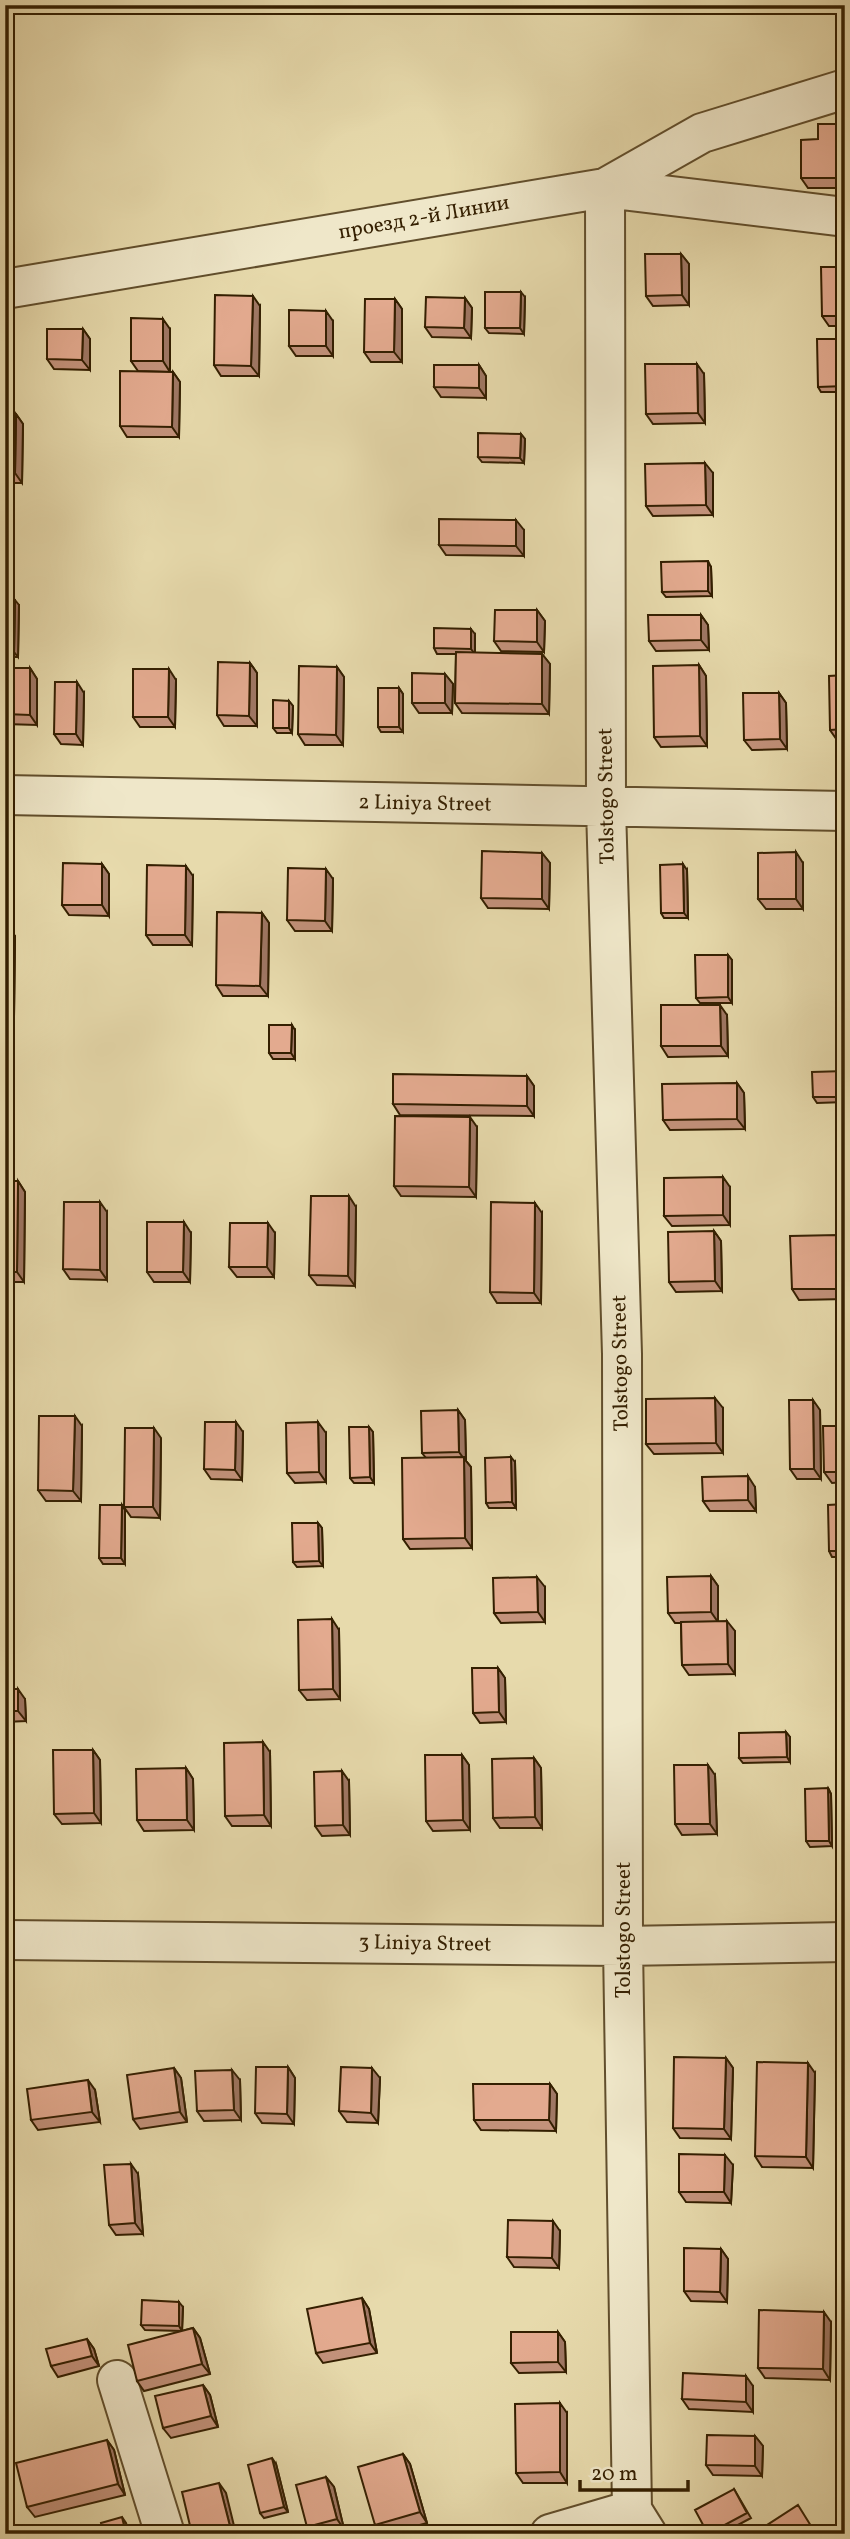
<svg xmlns="http://www.w3.org/2000/svg" width="850" height="2539" font-family="Vollkorn,serif">
  <style>
    .lines { fill: none; stroke-linecap: round; stroke-linejoin: round }
    .minor-casing { stroke: #614e2c; stroke-width: 42 }
    .minor { stroke: #efe7c9; stroke-width: 38 }
    .wall { fill: #c3927b; stroke: #341f01; stroke-width: 2 }
    .shaded-wall { fill: #9f7764; stroke: #341f01; stroke-width: 2 }
    .building { fill: #e3aa8f; stroke: #341f01; stroke-width: 2 }
    .labels { text-anchor: middle; dominant-baseline: central; stroke-width: 7; stroke-linejoin: round; paint-order: stroke }
    .street-label { font-size: 21px; fill: #341f01; stroke: #efe7c9 }
  </style>
  <rect width="100%" height="100%" fill="#e7daac"/>
  <filter id="stains"><feTurbulence type="fractalNoise" baseFrequency=".00286" numOctaves="4"/><feColorMatrix values="0 0 0 0 .2 0 0 0 0 .09 0 0 0 0 .02 0 0 0 .5 -.17"/></filter>
  <radialGradient id="worn" r=".72"><stop offset=".6" stop-color="#630" stop-opacity="0"/><stop offset="1" stop-color="#630" stop-opacity=".3"/></radialGradient>
  <g class="lines">
    <defs>
      <path id="minor" d="M605 188 606 808 622 1354 623 1946 632 2510 647 2534
        M605 188 702 133 845 89
        M5 289 605 188 845 217
        M5 795 845 811
        M5 1940 623 1946 845 1942
        M117 2380 165 2534
        M550 2534 632 2510"/>
    </defs>
    <use href="#minor" class="minor-casing"/>
    <use href="#minor" class="minor"/>
  </g>
  <path class="wall" d="M845 124V188H808L801 178 818 139Z
    M681 254 689 264V305L653 306 646 296Z
    M845 269V326H829L822 316Z
    M525 297 524 334 489 333 485 328Z
    M465 298 472 308 471 338 432 337 425 327Z
    M395 299 402 309V362H371L364 352Z
    M260 306 259 376H221L214 365Z
    M333 321V356H296L289 346Z
    M83 329 90 339V370L54 369 47 359Z
    M170 329V372L138 371 131 361Z
    M845 339V392H821L818 387Z
    M479 365 486 376V398L441 397 434 387Z
    M173 372 180 382 179 437H127L120 426Z
    M704 374 705 423 653 424 646 414Z
    M5 414H16L23 424 22 483H5Z
    M521 434 525 439 524 463 482 462 478 457Z
    M713 473V515L653 516 646 506Z
    M524 530V556L446 555 439 545Z
    M711 567 712 596 666 597 662 592Z
    M5 600 19 605 18 657H5Z
    M537 610 545 621 544 652 501 651 494 641Z
    M701 615 708 625 709 650 656 651 649 641Z
    M475 634V653L542 654 550 664 549 714 462 713 455 703 456 654H437L434 648Z
    M250 663 257 673V726H224L217 715Z
    M699 665 706 676 707 746 661 747 654 737Z
    M337 667 344 677 343 745H305L298 734Z
    M5 668H30L37 679V725L5 724Z
    M445 674 453 684 452 713H419L412 703Z
    M845 675V740H837L830 730Z
    M176 680 175 727H140L133 717Z
    M399 688 403 694V732H381L378 727Z
    M84 693 83 745 61 744 54 734Z
    M779 693 786 703 787 749 752 750 744 740Z
    M289 701 293 706 292 733H277L273 728Z
    M542 853 550 863 549 909 488 908 481 898Z
    M803 863V909H766L758 899Z
    M102 864 109 874V916L69 915 62 905Z
    M687 870 688 918H664L661 913Z
    M193 876 192 945H153L146 935Z
    M333 879 332 931H295L287 920Z
    M262 913 269 923 268 996H223L216 985Z
    M5 926 15 936 14 1017H5Z
    M728 955 732 960V1003H700L696 998Z
    M727 1015 728 1056 668 1057 661 1046Z
    M295 1030V1059H273L269 1053Z
    M845 1071V1102L817 1103 813 1097Z
    M527 1076 534 1086V1116L400 1115 393 1104Z
    M737 1083 744 1093 745 1129 670 1130 663 1120Z
    M477 1127 476 1197 401 1196 394 1186Z
    M5 1181H18L25 1192 24 1282H5Z
    M730 1187V1225L672 1226 664 1216Z
    M356 1207 355 1286 317 1285 309 1275Z
    M107 1212V1280L70 1279 63 1269Z
    M542 1213 541 1303H497L490 1292Z
    M714 1231 721 1241 722 1291 676 1292 669 1282Z
    M191 1233 190 1282H154L147 1272Z
    M275 1233 274 1277H237L229 1267Z
    M844 1245 845 1299 799 1300 792 1289Z
    M723 1408V1453L654 1454 646 1444Z
    M458 1410 465 1420 466 1461 471 1467 472 1548 410 1549 403 1539 426 1458 422 1453Z
    M820 1410 821 1479H797L790 1469Z
    M82 1426 81 1501H46L38 1490Z
    M845 1426V1482L832 1483 824 1472Z
    M369 1427 373 1432 374 1483H354L350 1478Z
    M243 1432 242 1480 211 1479 204 1469Z
    M326 1433V1482L295 1483 287 1473Z
    M161 1438 160 1518 131 1517 124 1507Z
    M515 1462 516 1508H489L486 1503Z
    M755 1487 756 1511H710L703 1501Z
    M845 1504V1557H832L829 1551Z
    M125 1510V1564H103L99 1558Z
    M318 1523 322 1528 323 1566 297 1567 293 1562Z
    M711 1576 718 1586V1621L735 1631V1674L689 1675 682 1665 681 1623H675L668 1613Z
    M545 1587V1622L501 1623 494 1613Z
    M339 1630 340 1699 307 1700 299 1690Z
    M498 1668 505 1678 506 1722 480 1723 473 1713Z
    M5 1689 25 1699 26 1721 5 1722Z
    M786 1732 790 1737V1762L743 1763 739 1758Z
    M93 1750 100 1760 101 1823 62 1824 54 1814Z
    M270 1752 271 1826H232L225 1816Z
    M462 1755 469 1765 470 1830 433 1831 426 1821Z
    M534 1758 541 1768 542 1828H500L493 1818Z
    M186 1768 193 1779 194 1830 144 1831 137 1820Z
    M715 1775 717 1834 682 1835 675 1824Z
    M349 1781 350 1835 322 1836 315 1826Z
    M828 1788 831 1794 832 1846 810 1847 806 1841Z
    M726 2058 733 2068 731 2139 680 2138 673 2128Z
    M288 2067 295 2078 294 2124 262 2123 255 2113Z
    M174 2068 181 2078 187 2122 140 2129 133 2119Z
    M815 2073 813 2168 762 2167 755 2156Z
    M380 2078 378 2123 347 2122 339 2111Z
    M240 2080 241 2120 204 2121 197 2111Z
    M550 2084 557 2094 556 2131 481 2130 474 2120Z
    M95 2090 100 2122 38 2130 31 2120Z
    M845 2156V2204L837 2193Z
    M733 2165 731 2203 686 2202 679 2192Z
    M138 2174 143 2234 116 2235 109 2225Z
    M560 2231 559 2268 514 2267 507 2257Z
    M721 2249 728 2259 727 2302 691 2301 684 2291Z
    M362 2298 369 2309 377 2353 323 2363 316 2353Z
    M183 2307 182 2331 193 2328 200 2338 210 2374 144 2391 137 2381 181 2331 145 2330 141 2325Z
    M831 2322 830 2380 765 2378 758 2368Z
    M558 2332 565 2342 566 2372 519 2373 511 2363Z
    M87 2339 94 2349 99 2366 58 2377 51 2366Z
    M203 2385 210 2395 218 2427 171 2438 163 2428Z
    M753 2386V2412L689 2409 682 2399Z
    M567 2413V2483H523L516 2473Z
    M755 2436 763 2446 762 2476 713 2475 706 2465Z
    M107 2440 114 2450 125 2495 35 2517 27 2507Z
    M403 2454 410 2464 427 2523 387 2534H381L375 2525Z
    M276 2464 288 2512 264 2518 260 2513Z
    M326 2477 334 2487 344 2529 326 2534H312L307 2527Z
    M734 2489 751 2518 721 2534H708Z"/>
  <path class="shaded-wall" d="M681 254 689 264V305L682 295Z
    M843 267 845 269V316H844Z
    M521 292 525 297 524 334 520 328Z
    M253 296 260 306 259 376 251 366Z
    M465 298 472 308 471 338 464 328Z
    M395 299 402 309V362L394 352Z
    M326 311 333 321V356L326 346Z
    M163 319 170 329V372L163 361Z
    M83 329 90 339V370L82 360Z
    M697 364 704 374 705 423 698 413Z
    M479 365 486 376V398L479 388Z
    M173 372 180 382 179 437 172 427Z
    M16 414 23 424 22 483 15 473Z
    M521 434 525 439 524 463 520 458Z
    M705 463 713 473V515L706 505Z
    M516 520 524 530V556L516 546Z
    M708 561 711 567 712 596 708 591Z
    M15 600 19 605 18 657 14 652Z
    M537 610 545 621 544 652 537 642Z
    M701 615 708 625 709 650 701 640Z
    M471 629 475 634V654L471 649Z
    M542 654 550 664 549 714 542 704Z
    M250 663 257 673V726L249 716Z
    M699 665 706 676 707 746 700 736Z
    M337 667 344 677 343 745 336 735Z
    M30 668 37 679V725L30 715Z
    M169 669 176 680 175 727 168 717Z
    M445 674 453 684 452 713 445 703Z
    M77 682 84 693 83 745 76 734Z
    M399 688 403 694V732L399 727Z
    M779 693 786 703 787 749 780 739Z
    M289 701 293 706 292 733 289 728Z
    M796 852 803 863V909L796 899Z
    M542 853 550 863 549 909 542 899Z
    M102 864 109 874V916L102 905Z
    M683 864 687 870 688 918 684 913Z
    M186 866 193 876 192 945 185 935Z
    M326 869 333 879 332 931 325 921Z
    M262 913 269 923 268 996 260 986Z
    M8 926 15 936 14 1017 7 1007Z
    M728 955 732 960V1003L728 997Z
    M720 1005 727 1015 728 1056 721 1046Z
    M292 1025 295 1030V1059L291 1053Z
    M527 1076 534 1086V1116L527 1106Z
    M737 1083 744 1093 745 1129 737 1119Z
    M470 1117 477 1127 476 1197 469 1187Z
    M723 1177 730 1187V1225L723 1215Z
    M18 1181 25 1192 24 1282 17 1272Z
    M349 1196 356 1207 355 1286 348 1276Z
    M100 1202 107 1212V1280L100 1270Z
    M535 1203 542 1213 541 1303 534 1293Z
    M184 1222 191 1233 190 1282 183 1272Z
    M268 1223 275 1233 274 1277 267 1267Z
    M714 1231 721 1241 722 1291 715 1281Z
    M837 1235 844 1245 845 1298 838 1289Z
    M715 1398 723 1408V1453L716 1443Z
    M813 1400 820 1410 821 1479 814 1469Z
    M458 1410 465 1420 466 1461 471 1467 472 1548 465 1538 464 1459 459 1452Z
    M5 1414 10 1421 9 1472 5 1466Z
    M75 1416 82 1426 81 1501 73 1491Z
    M236 1422 243 1432 242 1480 235 1470Z
    M318 1422 326 1433V1482L319 1472Z
    M369 1427 373 1432 374 1483 370 1477Z
    M154 1428 161 1438 160 1518 153 1507Z
    M511 1457 515 1462 516 1508 512 1502Z
    M748 1476 755 1487 756 1511 748 1500Z
    M122 1505 125 1510V1564L121 1558Z
    M318 1523 322 1528 323 1566 319 1561Z
    M711 1576 718 1586V1622L711 1612Z
    M537 1577 545 1587V1622L538 1612Z
    M332 1619 339 1630 340 1699 333 1689Z
    M727 1621 735 1631V1674L728 1664Z
    M498 1668 505 1678 506 1722 499 1712Z
    M18 1689 25 1699 26 1721 18 1711Z
    M786 1732 790 1737V1762L787 1757Z
    M263 1742 270 1752 271 1826 264 1815Z
    M93 1750 100 1760 101 1823 94 1813Z
    M462 1755 469 1765 470 1830 463 1820Z
    M534 1758 541 1768 542 1828 535 1817Z
    M708 1765 715 1775 717 1834 710 1824Z
    M186 1768 193 1779 194 1830 187 1820Z
    M342 1771 349 1781 350 1835 343 1825Z
    M828 1788 831 1794 832 1846 829 1841Z
    M726 2058 733 2068 731 2139 724 2129Z
    M808 2063 815 2073 813 2168 806 2157Z
    M288 2067 295 2078 294 2124 287 2114Z
    M174 2068 181 2078 187 2122 180 2112Z
    M372 2068 380 2078 378 2123 371 2113Z
    M232 2070 240 2080 241 2120 234 2110Z
    M88 2080 95 2090 100 2122 92 2112Z
    M550 2084 557 2094 556 2131 549 2120Z
    M725 2155 733 2165 731 2203 724 2192Z
    M131 2164 138 2174 143 2234 135 2223Z
    M553 2221 560 2231 559 2268 552 2258Z
    M721 2249 728 2259 727 2302 720 2292Z
    M362 2298 369 2309 377 2353 370 2343Z
    M179 2302 183 2307 182 2331 179 2326Z
    M824 2312 831 2322 830 2380 823 2369Z
    M193 2328 200 2338 210 2374 202 2364Z
    M558 2332 565 2342 566 2372 558 2362Z
    M87 2339 94 2349 99 2366 92 2356Z
    M746 2376 753 2386V2412L746 2402Z
    M203 2385 210 2395 218 2427 211 2416Z
    M560 2403 567 2413V2483L560 2472Z
    M755 2436 763 2446 762 2476 755 2466Z
    M107 2440 114 2450 125 2495 118 2484Z
    M403 2454 410 2464 427 2523 420 2512Z
    M272 2458 276 2464 288 2512 284 2507Z
    M326 2477 334 2487 344 2529 337 2519Z
    M219 2483 226 2493 236 2534H232Z
    M122 2517 126 2523 129 2534H126Z"/>
  <path class="building" d="M818 124H845V178H801V140L818 139Z
    M645 254H681L682 295 646 296Z
    M821 267H843L844 316H822Z
    M485 292H521L520 328H485Z
    M215 295 253 296 251 366 214 365Z
    M426 297 465 298 464 328 425 327Z
    M365 299H395L394 352H364Z
    M289 310 326 311V346H289Z
    M131 318 163 319V361H131Z
    M47 329H83L82 360 47 359Z
    M817 339H845V386L818 387Z
    M645 364H697L698 413 646 414Z
    M434 365H479V388L434 387Z
    M120 371 173 372 172 427 120 426Z
    M5 414H16L15 473H5Z
    M478 433 521 434 520 458 478 457Z
    M705 463 706 505 646 506 645 464Z
    M439 519 516 520V546L439 545Z
    M708 561V591L662 592 661 562Z
    M5 600H15L14 652 5 651Z
    M495 610H537V642L494 641Z
    M648 615H701V640L649 641Z
    M434 628 471 629V649L434 648Z
    M456 652 542 654V704L455 703Z
    M218 662 250 663 249 716 217 715Z
    M699 665 700 736 654 737 653 666Z
    M299 666 337 667 336 735 298 734Z
    M5 668H30V715L5 714Z
    M133 669H169L168 717H133Z
    M412 673 445 674V703H412Z
    M845 675V729L830 730 829 676Z
    M55 682H77L76 734H54Z
    M378 688H399V727H378Z
    M743 693H779L780 739 744 740Z
    M273 700 289 701V728H273Z
    M482 851 542 853V899L481 898Z
    M796 852V899H758V853Z
    M63 863 102 864V905H62Z
    M683 864 684 913H661L660 865Z
    M147 865 186 866 185 935H146Z
    M288 868 326 869 325 921 287 920Z
    M217 912 262 913 260 986 216 985Z
    M5 926H8L7 1007H5Z
    M695 955H728V997L696 998Z
    M661 1005H720L721 1046H661Z
    M269 1025H292L291 1053H269Z
    M845 1071V1097H813L812 1072Z
    M393 1074 527 1076V1106L393 1104Z
    M737 1083V1119L663 1120 662 1084Z
    M395 1116 470 1117 469 1187 394 1186Z
    M723 1177V1215L664 1216V1178Z
    M5 1181H18L17 1272H5Z
    M311 1196H349L348 1276 309 1275Z
    M64 1202H100V1270L63 1269Z
    M491 1202 535 1203 534 1293 490 1292Z
    M147 1222H184L183 1272H147Z
    M230 1223H268L267 1267H229Z
    M714 1231 715 1281 669 1282 668 1232Z
    M837 1235 838 1289H792L790 1236Z
    M715 1398 716 1443 646 1444V1399Z
    M789 1400H813L814 1469H790Z
    M458 1410 459 1452 422 1453 421 1411Z
    M39 1416H75L73 1491 38 1490Z
    M205 1422H236L235 1470 204 1469Z
    M318 1422 319 1472 287 1473 286 1423Z
    M823 1426H845V1472H824Z
    M349 1427H369L370 1477 350 1478Z
    M125 1428H154L153 1507H124Z
    M464 1457 465 1538 403 1539 402 1458Z
    M511 1457 512 1502 486 1503 485 1458Z
    M748 1476V1500L703 1501 702 1477Z
    M845 1504V1551H829L828 1505Z
    M100 1505H122L121 1558H99Z
    M292 1523H318L319 1561 293 1562Z
    M711 1576V1612L668 1613 667 1577Z
    M537 1577 538 1612 494 1613 493 1578Z
    M332 1619 333 1689 299 1690 298 1620Z
    M727 1621 728 1664 682 1665 681 1622Z
    M472 1668H498L499 1712 473 1713Z
    M5 1689H18V1711H5Z
    M786 1732 787 1757 739 1758V1733Z
    M263 1742 264 1815 225 1816 224 1743Z
    M53 1750H93L94 1813 54 1814Z
    M425 1755H462L463 1820 426 1821Z
    M534 1758 535 1817 493 1818 492 1759Z
    M674 1765H708L710 1824H675Z
    M186 1768 187 1820H137L136 1769Z
    M342 1771 343 1825 315 1826 314 1772Z
    M841 1772H845V1818H842Z
    M828 1788 829 1841H806L805 1789Z
    M674 2057 726 2058 724 2129 673 2128Z
    M757 2062 808 2063 806 2157 755 2156Z
    M256 2067H288L287 2114 255 2113Z
    M341 2067 372 2068 371 2113 339 2111Z
    M174 2068 180 2112 133 2119 127 2075Z
    M232 2070 234 2110 197 2111 195 2071Z
    M88 2080 92 2112 31 2120 27 2089Z
    M473 2084H550L549 2120H474Z
    M679 2154 725 2155 724 2192H679Z
    M838 2156H845V2194L837 2193Z
    M131 2164 135 2223 109 2225 104 2165Z
    M508 2220 553 2221 552 2258 507 2257Z
    M684 2248 721 2249 720 2292 684 2291Z
    M362 2298 370 2343 316 2353 307 2309Z
    M142 2300 179 2302V2326L141 2325Z
    M759 2310 824 2312 823 2369 758 2368Z
    M193 2328 202 2364 137 2381 128 2345Z
    M511 2332H558V2362L511 2363Z
    M87 2339 92 2356 51 2366 46 2349Z
    M683 2373 746 2376V2402L682 2399Z
    M203 2385 211 2416 163 2428 155 2396Z
    M560 2403V2472L516 2473 515 2404Z
    M707 2435 755 2436V2466L706 2465Z
    M107 2440 118 2484 27 2507 16 2463Z
    M403 2454 420 2512 375 2525 358 2467Z
    M272 2458 284 2507 260 2513 248 2465Z
    M326 2477 337 2519 307 2527 296 2485Z
    M219 2483 232 2534H192L182 2492Z
    M734 2489 747 2513 708 2534 695 2510Z
    M798 2505 816 2534H753Z
    M122 2517 126 2534H104L101 2523Z"/>
  <g class="labels">
    <g class="street-label">
      <text transform="translate(424 218) rotate(-10)">проезд 2-й Линии</text>
      <text transform="translate(607 796) rotate(-91)">Tolstogo Street</text>
      <text transform="translate(425 804) rotate(1)">2 Liniya Street</text>
      <text transform="translate(621 1363) rotate(-91)">Tolstogo Street</text>
      <text transform="translate(624 1930) rotate(-90)">Tolstogo Street</text>
      <text transform="translate(425 1944) rotate(1)">3 Liniya Street</text>
    </g>
  </g>
  <rect width="850" height="2539" fill="none" stroke="#e7daac" stroke-width="28"/>
  <rect x="7" y="7" width="836" height="2525" fill="none" stroke="#341f01" stroke-width="3.5"/>
  <rect x="14" y="14" width="822" height="2511" fill="none" stroke="#341f01" stroke-width="2"/>
  <path d="M580 2480v10h108v-10" fill="none" stroke="#341f01" stroke-width="3.5"/>
  <text x="591" y="2480" font-size="21" fill="#341f01" stroke="#efe7c9" stroke-width="5" paint-order="stroke">20 m</text>
  <rect width="100%" height="100%" filter="url(#stains)"/>
  <rect width="100%" height="100%" fill="url(#worn)"/>
</svg>
